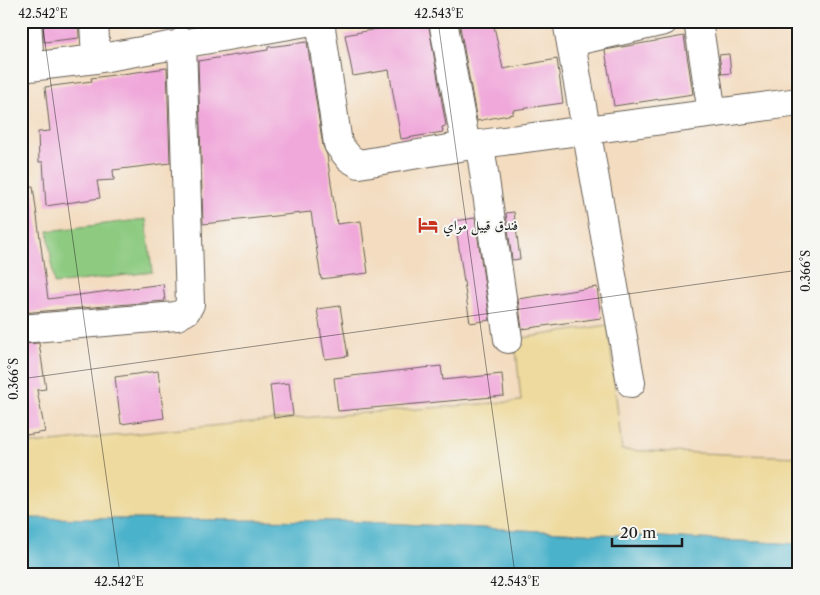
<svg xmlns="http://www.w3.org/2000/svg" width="820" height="595" font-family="'Libre Caslon Text',Amiri,serif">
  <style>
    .green { fill: #8ecb81; stroke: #55744e }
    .sand { fill: #eeda9e; stroke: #857b5d }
    .water { fill: #4cb2cb; stroke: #346774 }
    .building { fill: #f0a7da }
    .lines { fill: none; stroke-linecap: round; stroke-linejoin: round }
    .minor-casing { stroke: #675f55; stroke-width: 30 }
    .minor { stroke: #fff; stroke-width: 28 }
    .ticks { fill: none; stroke: #1c1c1c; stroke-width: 1; stroke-opacity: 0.45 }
    .labels { text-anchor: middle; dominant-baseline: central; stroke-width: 4; stroke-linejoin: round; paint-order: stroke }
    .poi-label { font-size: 14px; fill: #1c1c1c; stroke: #f6f6f2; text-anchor: start }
    .neatline { fill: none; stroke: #1c1c1c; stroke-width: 2 }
    .ticks-label { font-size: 12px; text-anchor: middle; fill: #1c1c1c }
  </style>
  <rect width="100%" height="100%" fill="#f6f6f2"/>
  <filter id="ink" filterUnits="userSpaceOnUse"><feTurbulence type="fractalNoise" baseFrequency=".02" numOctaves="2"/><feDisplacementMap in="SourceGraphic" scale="10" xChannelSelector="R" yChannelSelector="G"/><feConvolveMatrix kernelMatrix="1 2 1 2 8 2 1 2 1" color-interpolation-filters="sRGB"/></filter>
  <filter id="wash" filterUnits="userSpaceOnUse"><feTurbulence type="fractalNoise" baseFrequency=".0096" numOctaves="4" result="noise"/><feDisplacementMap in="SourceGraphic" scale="20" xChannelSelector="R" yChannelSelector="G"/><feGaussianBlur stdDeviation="1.12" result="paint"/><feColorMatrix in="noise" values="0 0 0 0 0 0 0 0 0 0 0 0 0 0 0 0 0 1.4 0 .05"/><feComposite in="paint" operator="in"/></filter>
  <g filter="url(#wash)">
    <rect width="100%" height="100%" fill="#f3dcbf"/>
    <path class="green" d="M146 219 152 272 54 284 48 231Z"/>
    <path class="sand" d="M608 325 622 450 799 457V544L344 521 21 518V445L261 421 521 401 515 339Z"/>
    <path class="water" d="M21 518 344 521 799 544V574H21Z"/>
    <g id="blocks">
      <path class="building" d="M43 21H78L79 38 44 42Z
        M419 21H428L446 126 442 127 443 132 401 139 389 70 353 76 345 35Z
        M459 21H493L503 69 557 59 563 103 513 110V114L477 121Z
        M684 36 693 94 614 106 605 50Z
        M307 42 323 146 327 155 337 224 361 221 368 273 321 279 311 212 203 224 198 61 268 50V47Z
        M729 54 731 73 722 74 719 55Z
        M167 68 170 163 113 170 114 180 97 181 100 198 46 206 43 162H39L38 132 50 131 45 87 92 81 91 78Z
        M33 186 48 299 163 284 165 301 21 313V187Z
        M514 212 520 259 512 260 506 213Z
        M475 218 490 320 470 323 455 221Z
        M597 287 601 318 522 329 518 299Z
        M340 306 348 356 325 359 317 309Z
        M39 343 46 389 37 390 45 432 26 435 21 409V344Z
        M441 366 443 380 502 374 504 396 338 411 334 378Z
        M158 371 164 418 121 424 115 377Z
        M289 383 293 415 274 418 270 385Z"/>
    </g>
  </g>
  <g filter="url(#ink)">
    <use href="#blocks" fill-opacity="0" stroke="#675f55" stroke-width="1"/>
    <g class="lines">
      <defs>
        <path id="minor" d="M27 21 30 67
          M94 21 96 59
          M320 21 338 144 349 158 359 164 466 146 799 102
          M443 21 466 146
          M567 21 631 383
          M698 21 712 113
          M571 42 664 21
          M21 68 96 59 312 21
          M480 145 508 339
          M21 329 177 316 186 311 190 304 182 42"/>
      </defs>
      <use href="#minor" class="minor-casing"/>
      <use href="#minor" class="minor"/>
    </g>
  </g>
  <path class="ticks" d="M42 21 120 574M438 21 515 574M21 379 799 270"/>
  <defs>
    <symbol id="hotel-bare" viewBox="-9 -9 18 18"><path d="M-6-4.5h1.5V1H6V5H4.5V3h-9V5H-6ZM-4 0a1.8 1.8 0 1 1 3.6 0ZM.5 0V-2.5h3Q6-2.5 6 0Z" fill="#c8321e" stroke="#f6f6f2" stroke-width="2.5" paint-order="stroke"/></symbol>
  </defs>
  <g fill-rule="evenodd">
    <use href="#hotel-bare" x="414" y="211" width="28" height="28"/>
  </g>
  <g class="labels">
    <g class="poi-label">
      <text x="443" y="225">فندق قييل مواي</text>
    </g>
  </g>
  <rect width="820" height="595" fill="none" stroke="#f6f6f2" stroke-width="55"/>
  <path d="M612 538v8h70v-8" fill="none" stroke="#1c1c1c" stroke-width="2.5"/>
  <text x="620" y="538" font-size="15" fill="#1c1c1c" stroke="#f6f6f2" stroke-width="4" paint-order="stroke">20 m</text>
  <rect x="28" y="28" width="764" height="540" class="neatline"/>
  <g class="ticks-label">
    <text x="43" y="18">42.542°E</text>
    <text x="439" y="18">42.543°E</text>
    <text transform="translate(806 271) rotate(-90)" y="4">0.366°S</text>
    <text transform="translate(14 379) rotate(-90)" y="4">0.366°S</text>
    <text x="119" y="586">42.542°E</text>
    <text x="515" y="586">42.543°E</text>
  </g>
</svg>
